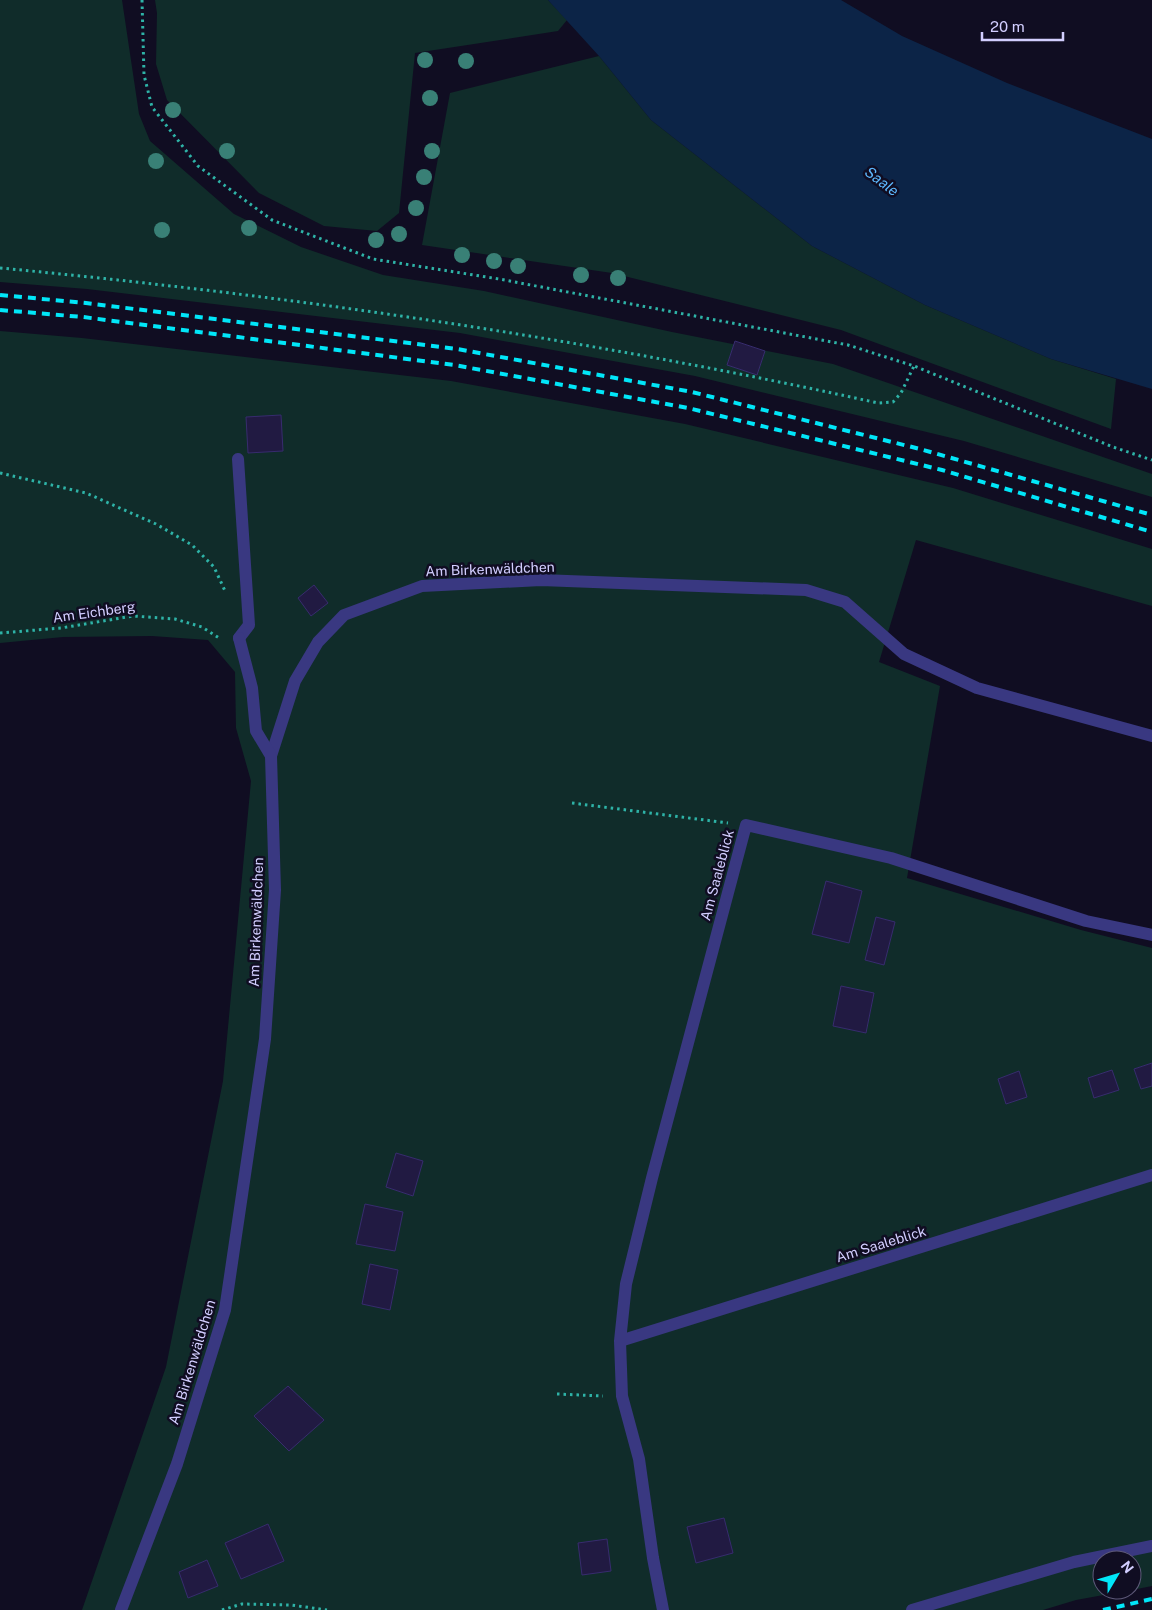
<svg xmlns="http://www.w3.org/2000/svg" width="1152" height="1610" font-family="'Public Sans',sans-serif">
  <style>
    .green { fill: #102c2a }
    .water { fill: #0c2447 }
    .building { fill: #211a42; stroke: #372c6e }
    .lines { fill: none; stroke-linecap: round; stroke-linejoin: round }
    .path { stroke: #2eb3a7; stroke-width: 3; stroke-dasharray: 2.5 4; stroke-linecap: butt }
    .service { stroke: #393881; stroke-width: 12 }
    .minor { stroke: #393881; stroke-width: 12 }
    .rail { stroke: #01e6f8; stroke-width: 4; stroke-dasharray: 8 6; stroke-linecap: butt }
    .tree { fill: #398076 }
    .labels { text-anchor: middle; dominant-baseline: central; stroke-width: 5; stroke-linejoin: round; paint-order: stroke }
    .street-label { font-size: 14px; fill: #d2ceff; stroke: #100d22 }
    .water-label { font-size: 15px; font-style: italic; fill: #5db8fe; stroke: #100d22 }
  </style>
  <rect width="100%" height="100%" fill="#100d22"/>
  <path class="green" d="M0 0H122L139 114 150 141 234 214 301 247 383 275 484 291 672 332 833 364 1152 474V497L964 441 695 376 460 333 87 289 0 282Z
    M155 0H548L567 20 558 31 415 53 399 213 377 231 324 226 259 193 167 100 156 64 157 13Z
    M599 56 651 120 812 246 925 305 1051 359 1116 379 1111 429 841 330 612 273 422 245 450 93Z
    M0 331 82 338 451 381 685 424 953 488 1152 549V606L916 540 879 662 940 686 907 878 1081 930 1152 948V1586L1132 1590V1560H1102V1590H1131L1076 1600 1043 1610H82L166 1367 223 1081 251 781 236 728 235 672 208 640 152 636 63 637 0 643Z"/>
  <path class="water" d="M548 0H841L902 36 1007 83 1152 139V389L1051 359 925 305 812 246 651 120 599 56Z"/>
  <path class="building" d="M735 341 765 351 757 375 727 365Z
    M281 415 283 451 248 453 246 417Z
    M314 585 328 603 311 616 298 598Z
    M826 881 862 891 849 943 812 934Z
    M876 917 895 922 884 965 865 960Z
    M841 986 874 993 866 1033 833 1026Z
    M1152 1063V1086L1141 1089 1134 1069Z
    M1112 1070 1119 1090 1094 1098 1088 1078Z
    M1019 1071 1027 1097 1006 1104 998 1079Z
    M396 1153 423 1161 413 1196 386 1187Z
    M365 1204 403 1212 395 1251 356 1244Z
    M370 1264 398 1270 390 1310 362 1304Z
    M288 1386 324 1420 289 1451 254 1416Z
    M724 1518 733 1553 696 1563 687 1527Z
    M268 1524 284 1561 241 1579 225 1543Z
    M607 1539 611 1571 582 1575 578 1543Z
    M207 1560 218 1586 188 1598 179 1572Z"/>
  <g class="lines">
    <path class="path" d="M142 0 144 75 152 107 198 166 272 220 373 259 499 279 848 345 914 366 1113 447 1152 460
      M0 268C295 296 589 339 878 403L893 402 901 393 914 366
      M0 473 86 493 156 524 192 545 214 567 226 593
      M0 633 61 628 133 616 175 619 202 627 219 638
      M572 803 728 823
      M557 1394 603 1396
      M222 1610 242 1604 291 1605 327 1610"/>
    <path class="service" d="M238 459 249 625 239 638
      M271 756 295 681 318 642 344 615 422 586 541 580 806 590 845 602 904 654 977 688 1152 736
      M620 1341 1152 1175
      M663 1610 653 1558 639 1459 622 1396 620 1341 626 1284 652 1178 746 825 891 858 1086 921 1152 935"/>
    <path class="minor" d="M121 1610 177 1464 225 1310 265 1039 275 890 271 756 256 731 252 688 239 638
      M912 1610 1074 1562 1152 1546"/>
    <path class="rail" d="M0 295 86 303 457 349 692 392 920 449 1152 515
      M0 310 83 317 454 365 688 408 942 470 1152 532
      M1103 1610 1152 1599"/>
  </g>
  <g class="tree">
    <circle cx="425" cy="60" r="8"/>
    <circle cx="466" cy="61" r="8"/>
    <circle cx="430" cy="98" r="8"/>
    <circle cx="173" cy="110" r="8"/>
    <circle cx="227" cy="151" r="8"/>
    <circle cx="432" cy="151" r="8"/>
    <circle cx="156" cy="161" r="8"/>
    <circle cx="424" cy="177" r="8"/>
    <circle cx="416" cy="208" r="8"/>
    <circle cx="249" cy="228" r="8"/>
    <circle cx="162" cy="230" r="8"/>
    <circle cx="399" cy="234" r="8"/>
    <circle cx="376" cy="240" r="8"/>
    <circle cx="462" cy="255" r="8"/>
    <circle cx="494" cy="261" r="8"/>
    <circle cx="518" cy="266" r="8"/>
    <circle cx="581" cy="275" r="8"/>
    <circle cx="618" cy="278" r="8"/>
  </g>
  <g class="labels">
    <g class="street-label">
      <text transform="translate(490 569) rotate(-2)">Am Birkenwäldchen</text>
      <text transform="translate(94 612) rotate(-8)">Am Eichberg</text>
      <text transform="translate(717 875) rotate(-75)">Am Saaleblick</text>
      <text transform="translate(256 922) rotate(-88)">Am Birkenwäldchen</text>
      <text transform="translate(881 1244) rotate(-17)">Am Saaleblick</text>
      <text transform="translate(192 1362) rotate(-73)">Am Birkenwäldchen</text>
    </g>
    <g class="water-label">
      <text transform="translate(882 181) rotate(37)">Saale</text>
    </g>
  </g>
  <g transform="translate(1117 1575) rotate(52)"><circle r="24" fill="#100d22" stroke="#5e5a7a"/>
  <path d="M0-4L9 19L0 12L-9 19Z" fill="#01e6f8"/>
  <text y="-8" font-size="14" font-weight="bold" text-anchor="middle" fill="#d2ceff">N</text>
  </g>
  <path d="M982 32v8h81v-8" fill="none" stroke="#d2ceff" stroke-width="2.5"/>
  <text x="990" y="32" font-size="15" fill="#d2ceff" stroke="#100d22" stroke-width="4" paint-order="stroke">20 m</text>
</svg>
